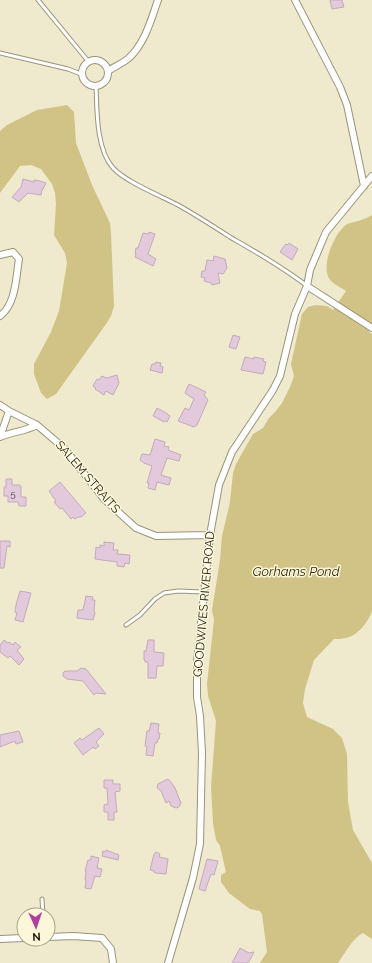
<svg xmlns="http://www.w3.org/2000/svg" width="372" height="963" font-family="Raleway,sans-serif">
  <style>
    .water { fill: #d1c386 }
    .building { fill: #e2c9db; stroke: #c3aabc }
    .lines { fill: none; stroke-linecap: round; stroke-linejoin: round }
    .lane-casing { stroke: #99947a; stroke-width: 5 }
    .street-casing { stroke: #99947a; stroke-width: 8 }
    .lane { stroke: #fff; stroke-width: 3 }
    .street { stroke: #fff; stroke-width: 6 }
    .labels { text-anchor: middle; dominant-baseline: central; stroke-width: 3; stroke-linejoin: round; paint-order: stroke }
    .number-label { font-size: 10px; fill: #554d4a }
    .street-label { font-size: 12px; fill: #262419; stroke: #fdf7da }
    .water-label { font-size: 13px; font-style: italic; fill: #302a0e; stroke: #fdf7da }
  </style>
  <rect width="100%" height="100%" fill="#efe9cd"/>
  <path class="water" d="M67 105 74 112 76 143 92 185 110 223 111 233 114 306 111 316 106 324 56 394 47 399 41 393 34 374V364L51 332 59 311 67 263 65 253 54 235 56 204 55 193 52 184 41 169 31 165 20 166 0 193V131L7 125 37 110Z
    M372 215V328L369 332 372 334V611C368 622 359 635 346 638 342 639 338 639 334 639L314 660 305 689 303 703 307 717 333 729 342 738 347 754 348 802 353 830 372 863V939L363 933C352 939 345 953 338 963H260L267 952 262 914 260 911 250 909 229 893 221 882V875L226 872 220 846 216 840 213 824 211 787 216 721 208 696 207 684 214 620 212 610 220 560 222 536 230 502 233 473 236 464 253 434 263 428 269 418 275 412 282 403 290 387 294 376 291 364 302 314 308 307 315 305 327 306 333 310 346 291C342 288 335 285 331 281 319 269 334 233 346 225 350 222 356 222 361 220 365 219 368 217 372 215Z"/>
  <path class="building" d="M330 0H342L344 7 332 9Z
    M23 179 34 182V180L40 181 46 183 43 189H42L41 195 28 193 19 202 12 197 21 187Z
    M149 232 155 234 148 254 156 259 153 266 135 257 136 254 135 253 136 248H138L143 233 148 234Z
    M289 243 298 249 292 260 280 252 284 246 286 244 287 245Z
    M214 256 225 259 227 268 223 274 218 273 220 283 212 285 211 283 204 281 205 278 201 277 202 271H205L207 260 213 261Z
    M233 335 240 337 236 349 229 347Z
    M245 357 254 359V357L264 359 263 361 266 362 263 374 241 370Z
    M156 362 161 363 160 366 163 367 162 373 150 370 152 364H155Z
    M117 375 119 383 113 395 106 391 104 395 95 389 96 388 93 386 97 379 99 380 102 376 107 378Z
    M189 384 206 392 204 395 208 400 197 425 194 427 178 421 185 408 189 410 194 399 185 393Z
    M157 408 168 414V415L170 416 167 422 165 421 164 422 153 416Z
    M155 439 165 442 164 446 169 447 168 450 181 455 179 461 167 458 161 475 171 478 169 485 157 482 155 490 148 488 149 483H147L152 466 144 463 140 460 142 454 150 455Z
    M6 479H12V485H20L21 487V497H26V506H19L18 502H8V496H4V487H6Z
    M60 482 86 513 81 517H78L75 519 73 517 71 519 62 508 60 509 54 502 56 501 49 491Z
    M0 541H10V547L7 546 4 568H0Z
    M104 542 114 543 113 550H118L117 554 130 555 129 564 125 563 124 567 117 566V562L95 559 96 547 100 548V545L104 546Z
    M20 591 31 593 23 622 15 620 17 613 15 612 16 605Z
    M86 596 93 597 92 600H95L94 611 95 613 93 620 77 618 78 610H83Z
    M4 640 8 643 9 642 13 645 15 642 21 647 17 650 24 659 19 665 10 656 8 658 0 652V645Z
    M148 640H154V652L164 653 163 666H157L156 678H148V662H145V660H144V651H146Z
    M81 668 86 669 106 694 96 693 94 695 83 681 67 679 63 676V673L65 671H77Z
    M151 723 159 724 158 733H160L159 739H158L157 743H155L153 756 146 755 147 747 145 746 147 731H149Z
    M99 728 104 734 96 742 99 746 95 749 93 747 83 755 74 743 80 738 82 740Z
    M19 731 23 742 16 744 15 741 0 747V735Z
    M168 779 171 782 175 788 181 803 179 807 176 808 171 806 169 801 166 803 161 791 157 788 158 784Z
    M104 780H113V784H120V791L115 792 117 812H114V820H108V812H104V805L108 804 107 788H104Z
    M106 850 119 855 118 860 102 856 103 851 105 852Z
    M156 852 160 854 159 857 168 859 166 874 156 873 154 872V871L150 870 154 854Z
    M91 856 99 858 97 868 102 869 100 877 95 876 91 889 85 888 86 881 85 880 86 871H85L88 860H91Z
    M207 859 218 861 214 875 211 874 205 891 199 889Z
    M240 948 249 953 254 952 248 963H232Z"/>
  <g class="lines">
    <defs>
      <path id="lane" d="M38 0 88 61
        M0 53 68 69 81 74
        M96 86C97 110 96 149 113 168 126 182 161 196 178 205 196 215 213 226 230 237 256 252 283 267 307 286
        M126 625 140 615 155 599 164 593 178 591 203 592
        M42 899 43 915"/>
      <path id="street" d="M295 0 340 87 347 105 364 186
        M82 73a13 13 0 1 1 26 0a13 13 0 1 1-26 0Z
        M108 71C114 67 123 63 129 58 145 43 151 20 158 0
        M0 255 13 252 19 259C16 277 16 304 0 316
        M307 286 372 328
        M0 405 9 411 37 425 65 449 104 499 136 528 156 536 210 535
        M0 437C12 432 26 431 37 425
        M0 437 9 411
        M48 937 73 936 102 938 111 949 113 963
        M0 939 24 938
        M168 963 193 878 200 844 202 753 200 716 197 697V662L210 535 219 485 232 452 273 390 280 376 295 314 307 286 310 270 326 232 372 176"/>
    </defs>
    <use href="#lane" class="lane-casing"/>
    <use href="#street" class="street-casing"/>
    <use href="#lane" class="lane"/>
    <use href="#street" class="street"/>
  </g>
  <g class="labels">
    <g class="number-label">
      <text x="13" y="493">5</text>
    </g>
    <g class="street-label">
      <text transform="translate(88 477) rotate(49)">SALEM STRAITS</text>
      <text transform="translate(204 604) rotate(-85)">GOODWIVES RIVER ROAD</text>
    </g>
    <g class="water-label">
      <text x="296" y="571">Gorhams Pond</text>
    </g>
  </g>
  <g transform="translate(36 927) rotate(177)"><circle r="19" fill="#fdf7da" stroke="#a7a38d"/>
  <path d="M0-3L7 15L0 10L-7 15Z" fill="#b1409c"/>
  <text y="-6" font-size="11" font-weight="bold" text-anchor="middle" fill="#262419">N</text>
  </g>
</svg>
